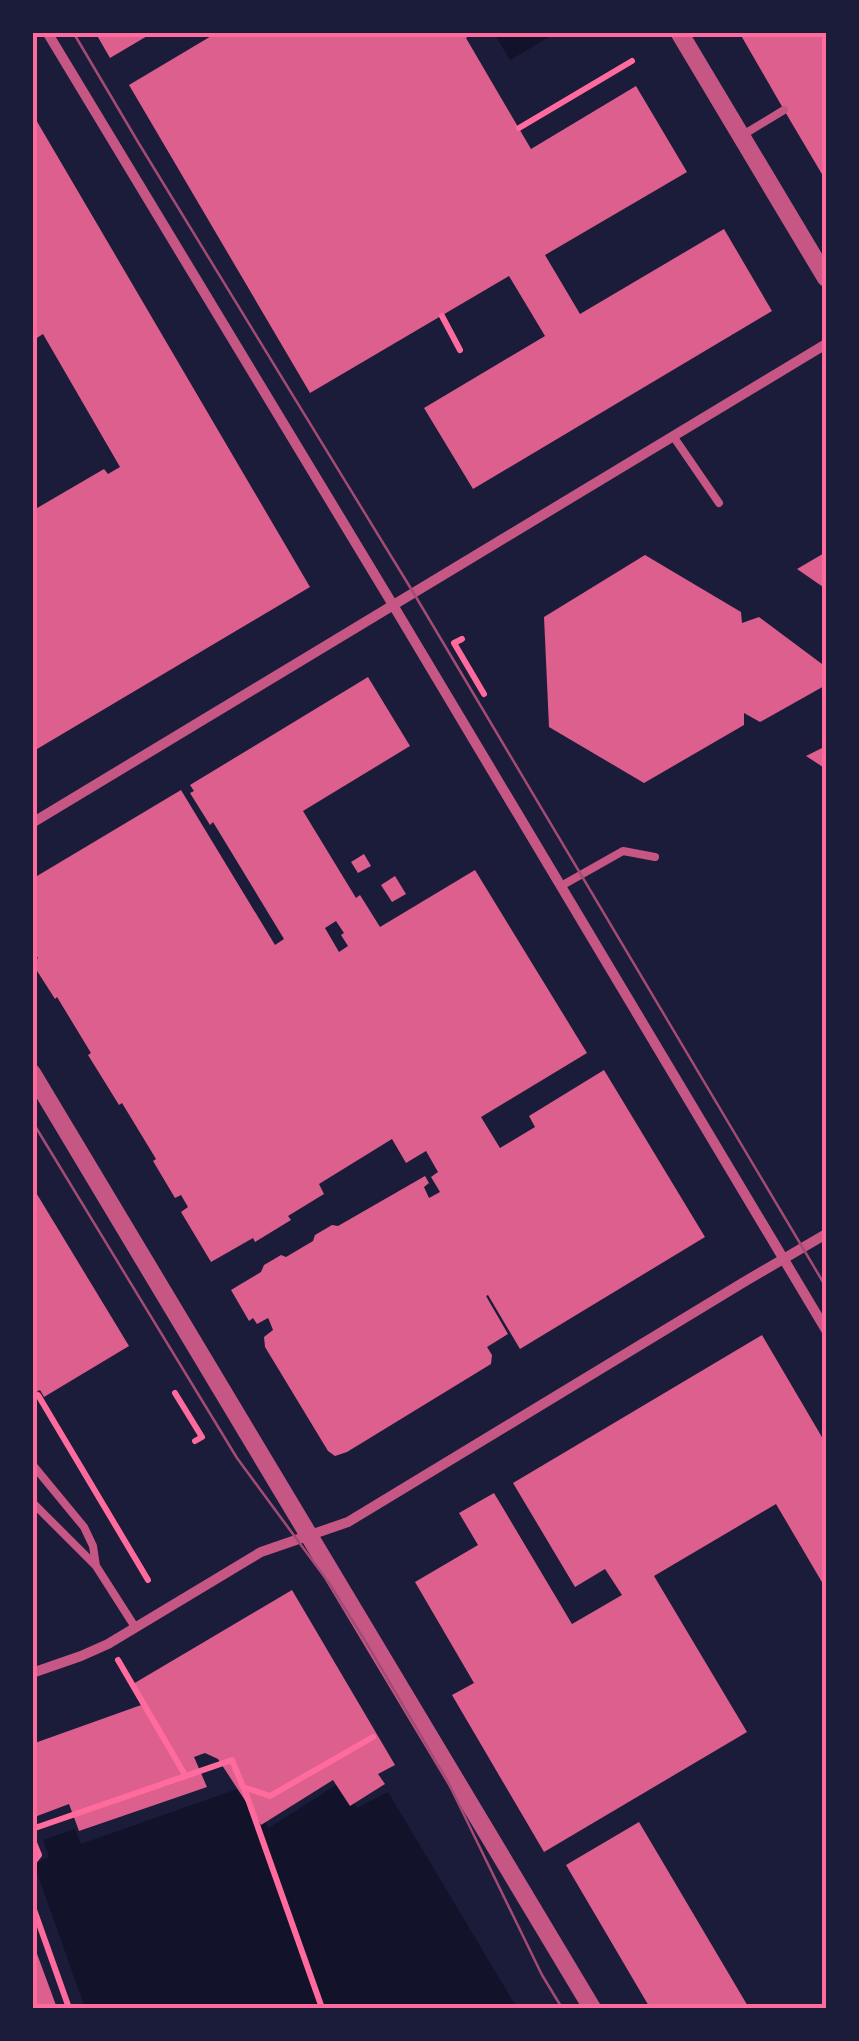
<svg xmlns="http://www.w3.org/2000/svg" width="859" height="2041" font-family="'Asap Condensed',sans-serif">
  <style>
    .water { fill: #12122b }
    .building { fill: #dd5f8e; fill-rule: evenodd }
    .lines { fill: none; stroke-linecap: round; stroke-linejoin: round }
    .path { stroke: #ff6b9d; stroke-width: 6 }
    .service { stroke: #c65784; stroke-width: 8 }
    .minor { stroke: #c65784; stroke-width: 10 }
    .tertiary { stroke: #c65784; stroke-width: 18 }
    .tram { stroke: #a44b75; stroke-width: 2.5 }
    .neatline { fill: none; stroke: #ff6b9d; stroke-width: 4 }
  </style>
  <rect width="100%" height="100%" fill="#1b1b3a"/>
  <path class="water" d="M494 33V32L556 33 510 60Z
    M342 1781 357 1808 388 1792 517 2008H85L34 1864 49 1857 43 1840 75 1829 81 1844 243 1787 269 1828Z"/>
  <path class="building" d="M95 32H154L110 58Z
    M218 32H474L466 38 531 149 636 86 687 172 545 255 580 314 724 229 772 311 473 489 424 408 545 336 509 276 310 393 129 85Z
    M739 32H826V181L784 110Z
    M32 113 310 587 32 752V511L104 469 108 474 120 467 43 334 32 341Z
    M826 552V589L797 569Z
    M645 555 741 612 742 623 759 617 826 667V685L760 722 744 713V725L644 783 549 727 544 617Z
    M368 677 410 746 303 811 356 898 360 895 380 927 475 870 587 1053 481 1117 500 1148 535 1127 529 1116 604 1070 705 1237 520 1349 488 1295 486 1296 508 1334 487 1347 492 1355 491 1364 347 1452 335 1456 328 1451 265 1347 264 1337 273 1330 269 1320 268 1318 257 1324 253 1318 249 1321 231 1290 261 1272 264 1265 281 1255 286 1257 313 1241 315 1235 332 1225 338 1226 425 1176 429 1183 424 1187 429 1198 440 1192 431 1177 438 1172 426 1151 406 1163 392 1139 319 1184 324 1194 288 1216 291 1220 255 1242 253 1238 211 1262 181 1212 188 1207 181 1195 175 1198 153 1161 156 1159 122 1103 119 1105 88 1055 91 1053 57 997 55 999 32 963 38 958 32 949V879L181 790 275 945 284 939 213 822 210 825 190 793 194 791 190 785ZM336 921 344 933 341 935 348 946 339 952 325 928Z
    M826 746V769L806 756Z
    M364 854 371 866 358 873 351 862Z
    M395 876 406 894 392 902 381 885Z
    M32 1186 129 1346 44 1397 40 1390 32 1394Z
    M762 1335 826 1444V1589L776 1504 654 1576 747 1732 544 1852 452 1695 474 1683 415 1582 478 1545 459 1513 494 1493 572 1624 622 1595 605 1569 575 1587 513 1483Z
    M292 1590 395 1765 378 1774 385 1784 350 1806 333 1780 261 1825 218 1759 205 1753 194 1757 207 1787 79 1831 69 1804 32 1818V1744L144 1704 133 1684Z
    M639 1822 749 2008H650L566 1865Z
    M32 1943H33L57 2008H32Z"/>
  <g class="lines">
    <path class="path" d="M519 128 632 61
      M442 316 460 350
      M462 639 454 643 484 694
      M175 1393 202 1437 195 1441
      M32 1398 38 1395 148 1580
      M118 1660 185 1775
      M244 1788 322 2008
      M32 1829 232 1760 243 1787 270 1796 373 1737
      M32 1838 39 1855 32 1864
      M32 1904 69 2008"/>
    <path class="service" d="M825 36 826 42
      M741 136 784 110
      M673 436 719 503
      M561 886 623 851 655 857
      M32 1464 84 1527 93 1546 96 1566
      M32 1502 96 1566 135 1627"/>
    <path class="minor" d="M47 32 393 605 826 1330
      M32 823 826 344
      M32 1673 81 1656 108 1644 261 1552 348 1522 744 1282 826 1234"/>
    <path class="tertiary" d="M679 32 826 278
      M32 1073 592 2008"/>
    <path class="tram" d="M73 32 138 142 413 592 826 1287
      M32 1121 237 1458 329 1583 367 1644 448 1782 542 1975 562 2008"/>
  </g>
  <rect width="859" height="2041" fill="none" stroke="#1b1b3a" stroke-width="70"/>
  <rect x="35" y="35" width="789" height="1971" class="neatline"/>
</svg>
